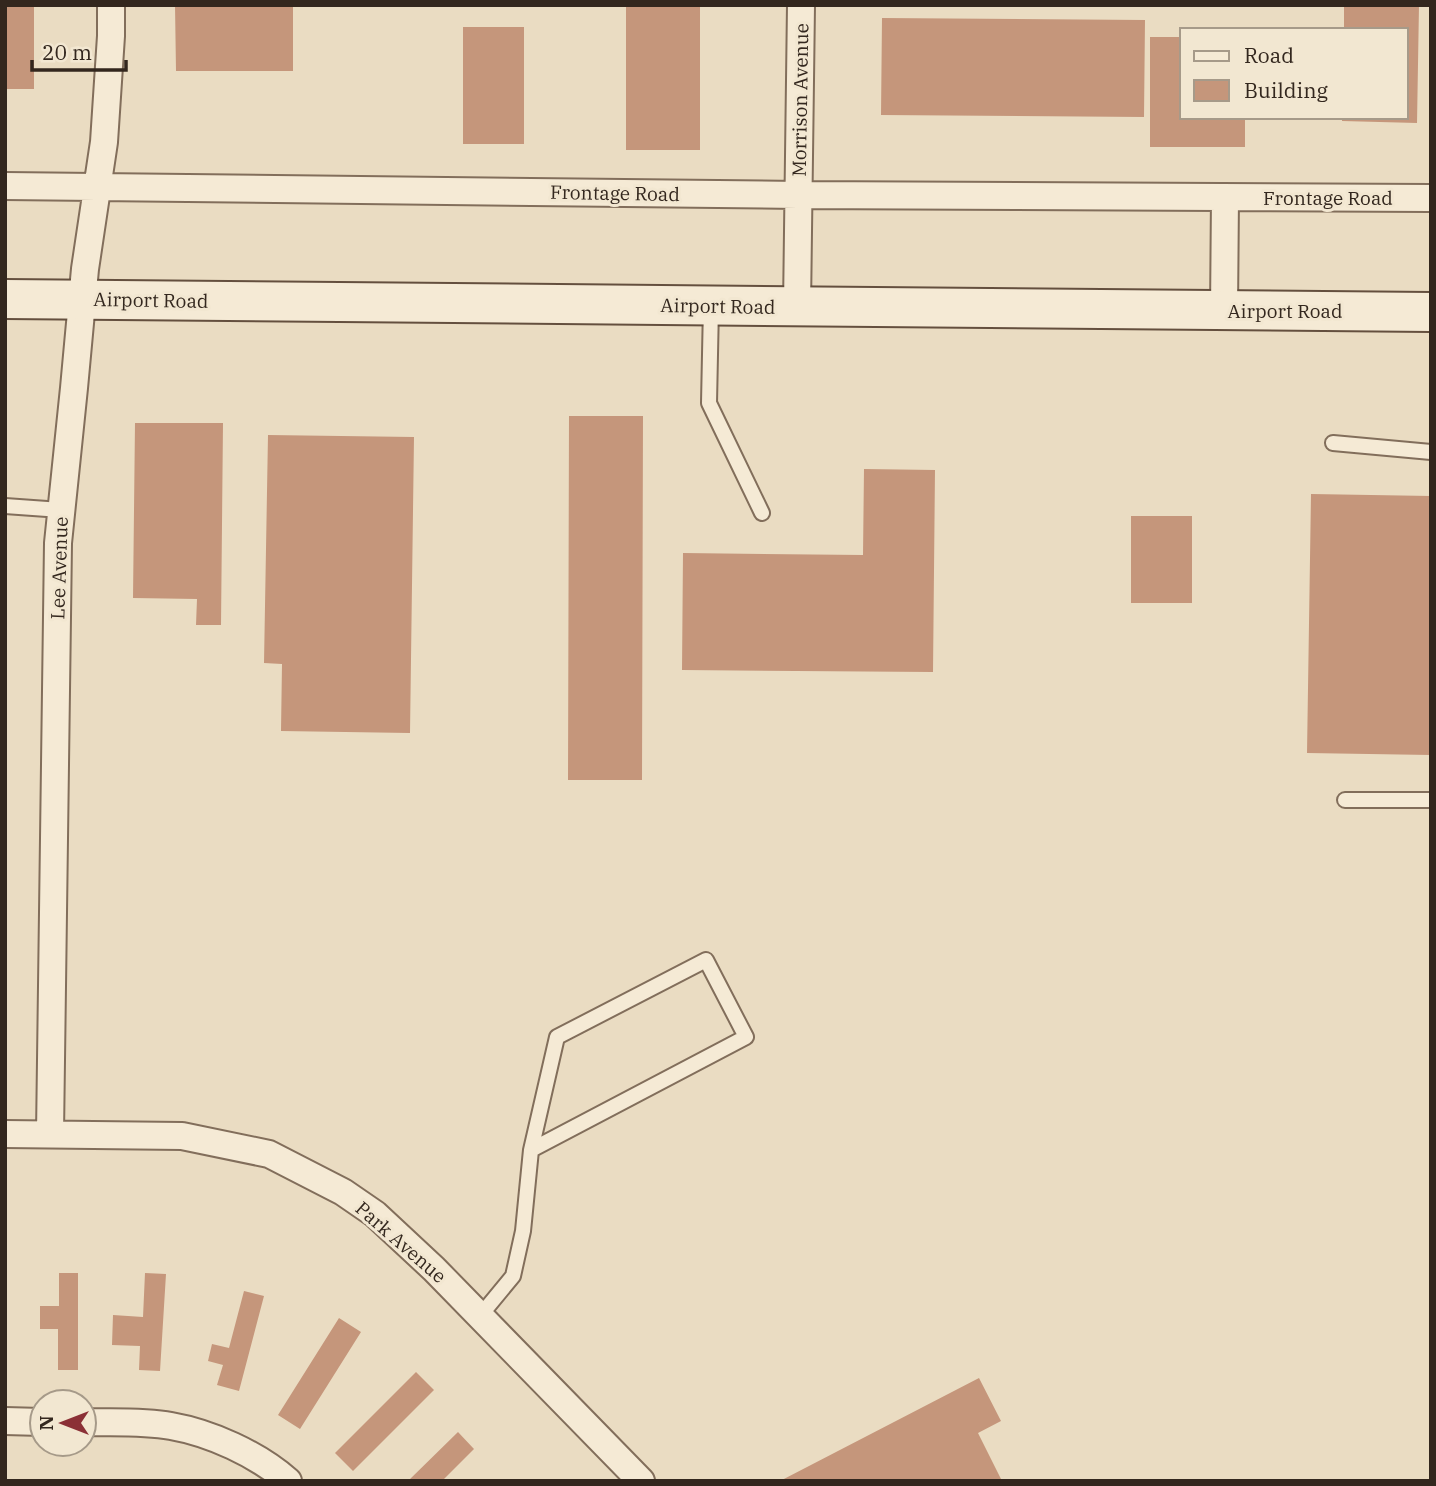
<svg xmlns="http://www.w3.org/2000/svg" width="1436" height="1486" font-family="'IBM Plex Serif',serif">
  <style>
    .building { fill: #c5967b }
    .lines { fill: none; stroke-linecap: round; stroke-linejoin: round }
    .lane-casing { stroke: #826e5b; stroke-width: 18 }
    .street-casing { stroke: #826e5b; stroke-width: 30 }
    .secondary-casing { stroke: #644f3e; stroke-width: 42 }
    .lane { stroke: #f5ead5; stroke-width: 14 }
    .street { stroke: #f5ead5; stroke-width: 26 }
    .secondary { stroke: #f5ead5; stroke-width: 38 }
    .labels { text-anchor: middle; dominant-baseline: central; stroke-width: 6; stroke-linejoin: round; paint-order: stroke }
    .street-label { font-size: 19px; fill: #33271e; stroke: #f2e7d1 }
  </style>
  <rect width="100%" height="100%" fill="#eadcc2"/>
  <path class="building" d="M5 5H34V89H5Z
    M175 5H293V71H176Z
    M626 5H700V150H626Z
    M1344 5H1419L1417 123 1342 121V117H1406V30H1344Z
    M882 18 1145 20 1144 117 881 115Z
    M463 27H524V144H463Z
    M1150 37H1182V117H1245V147H1150Z
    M569 416H643L642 780H568Z
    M135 423H223L221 625H196L197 599 133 598Z
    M268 435 414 437 410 733 281 731 282 664 264 663Z
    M864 469 935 470 933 672 682 670 683 553 863 555Z
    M1311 494 1431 496V755L1307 753Z
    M1131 516H1192V603H1131Z
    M59 1273H78V1370H58V1329H40V1306H59Z
    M145 1273 166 1274 160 1371 139 1370 140 1346 112 1345 113 1315 143 1317Z
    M244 1291 264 1296 239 1391 217 1385 223 1365 208 1361 212 1344 229 1348Z
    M339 1318 361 1332 300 1429 278 1415Z
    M416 1372 434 1390 353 1471 335 1453Z
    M979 1378 1001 1421 978 1433 1002 1481H780Z
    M458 1432 474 1449 442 1481H408Z"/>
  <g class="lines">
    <defs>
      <path id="lane" d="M711 306 709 403 762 513
        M1333 443 1431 452
        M5 506 61 510
        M1345 800H1431
        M480 1316 513 1276 523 1231 531 1150 557 1037 706 960 746 1037 531 1150"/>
      <path id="street" d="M5 186 798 195 1431 198
        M797 307 801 5
        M1224 311 1225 197
        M5 1134 182 1136 269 1154 343 1192 375 1214 434 1269 641 1481
        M50 1134 58 543 74 388 85 269 104 142 111 36V5
        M5 1421 42 1422
        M84 1422C113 1423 142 1421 171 1426 211 1433 257 1454 288 1481"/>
      <path id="secondary" d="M5 299 1431 312"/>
    </defs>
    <use href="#lane" class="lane-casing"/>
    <use href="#street" class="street-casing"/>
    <use href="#secondary" class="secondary-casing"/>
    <use href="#lane" class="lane"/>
    <use href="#street" class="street"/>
    <use href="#secondary" class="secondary"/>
  </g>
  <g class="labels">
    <g class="street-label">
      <text transform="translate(800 100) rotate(-89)">Morrison Avenue</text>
      <text transform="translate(615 193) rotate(1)">Frontage Road</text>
      <text x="1328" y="198">Frontage Road</text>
      <text transform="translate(151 300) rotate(1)">Airport Road</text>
      <text transform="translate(718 306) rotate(1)">Airport Road</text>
      <text x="1285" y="311">Airport Road</text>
      <text transform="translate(59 568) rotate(-88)">Lee Avenue</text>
      <text transform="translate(401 1242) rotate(41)">Park Avenue</text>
    </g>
  </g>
  <rect width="1436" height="1486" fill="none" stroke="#33271e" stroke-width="14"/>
  <rect x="1180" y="28" width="228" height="91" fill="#f2e7d1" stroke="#a69a89" stroke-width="2"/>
  <rect x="1194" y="51" width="35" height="10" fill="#f5ead5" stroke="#a69a89" stroke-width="2"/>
  <text x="1244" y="63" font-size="21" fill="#33271e">Road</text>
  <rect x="1194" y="80" width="35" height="21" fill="#c5967b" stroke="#a69a89" stroke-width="2"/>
  <text x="1244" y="98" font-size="21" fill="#33271e">Building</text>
  <g transform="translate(63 1423) rotate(270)"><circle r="33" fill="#f2e7d1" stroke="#a69a89" stroke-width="2"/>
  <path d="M0-5L12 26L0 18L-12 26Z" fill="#8b3036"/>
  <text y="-10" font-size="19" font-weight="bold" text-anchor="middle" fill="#33271e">N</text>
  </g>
  <path d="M32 60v10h94v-10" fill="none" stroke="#33271e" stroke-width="3.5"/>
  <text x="42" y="60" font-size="21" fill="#33271e" stroke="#f2e7d1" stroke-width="5" paint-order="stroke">20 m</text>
</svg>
